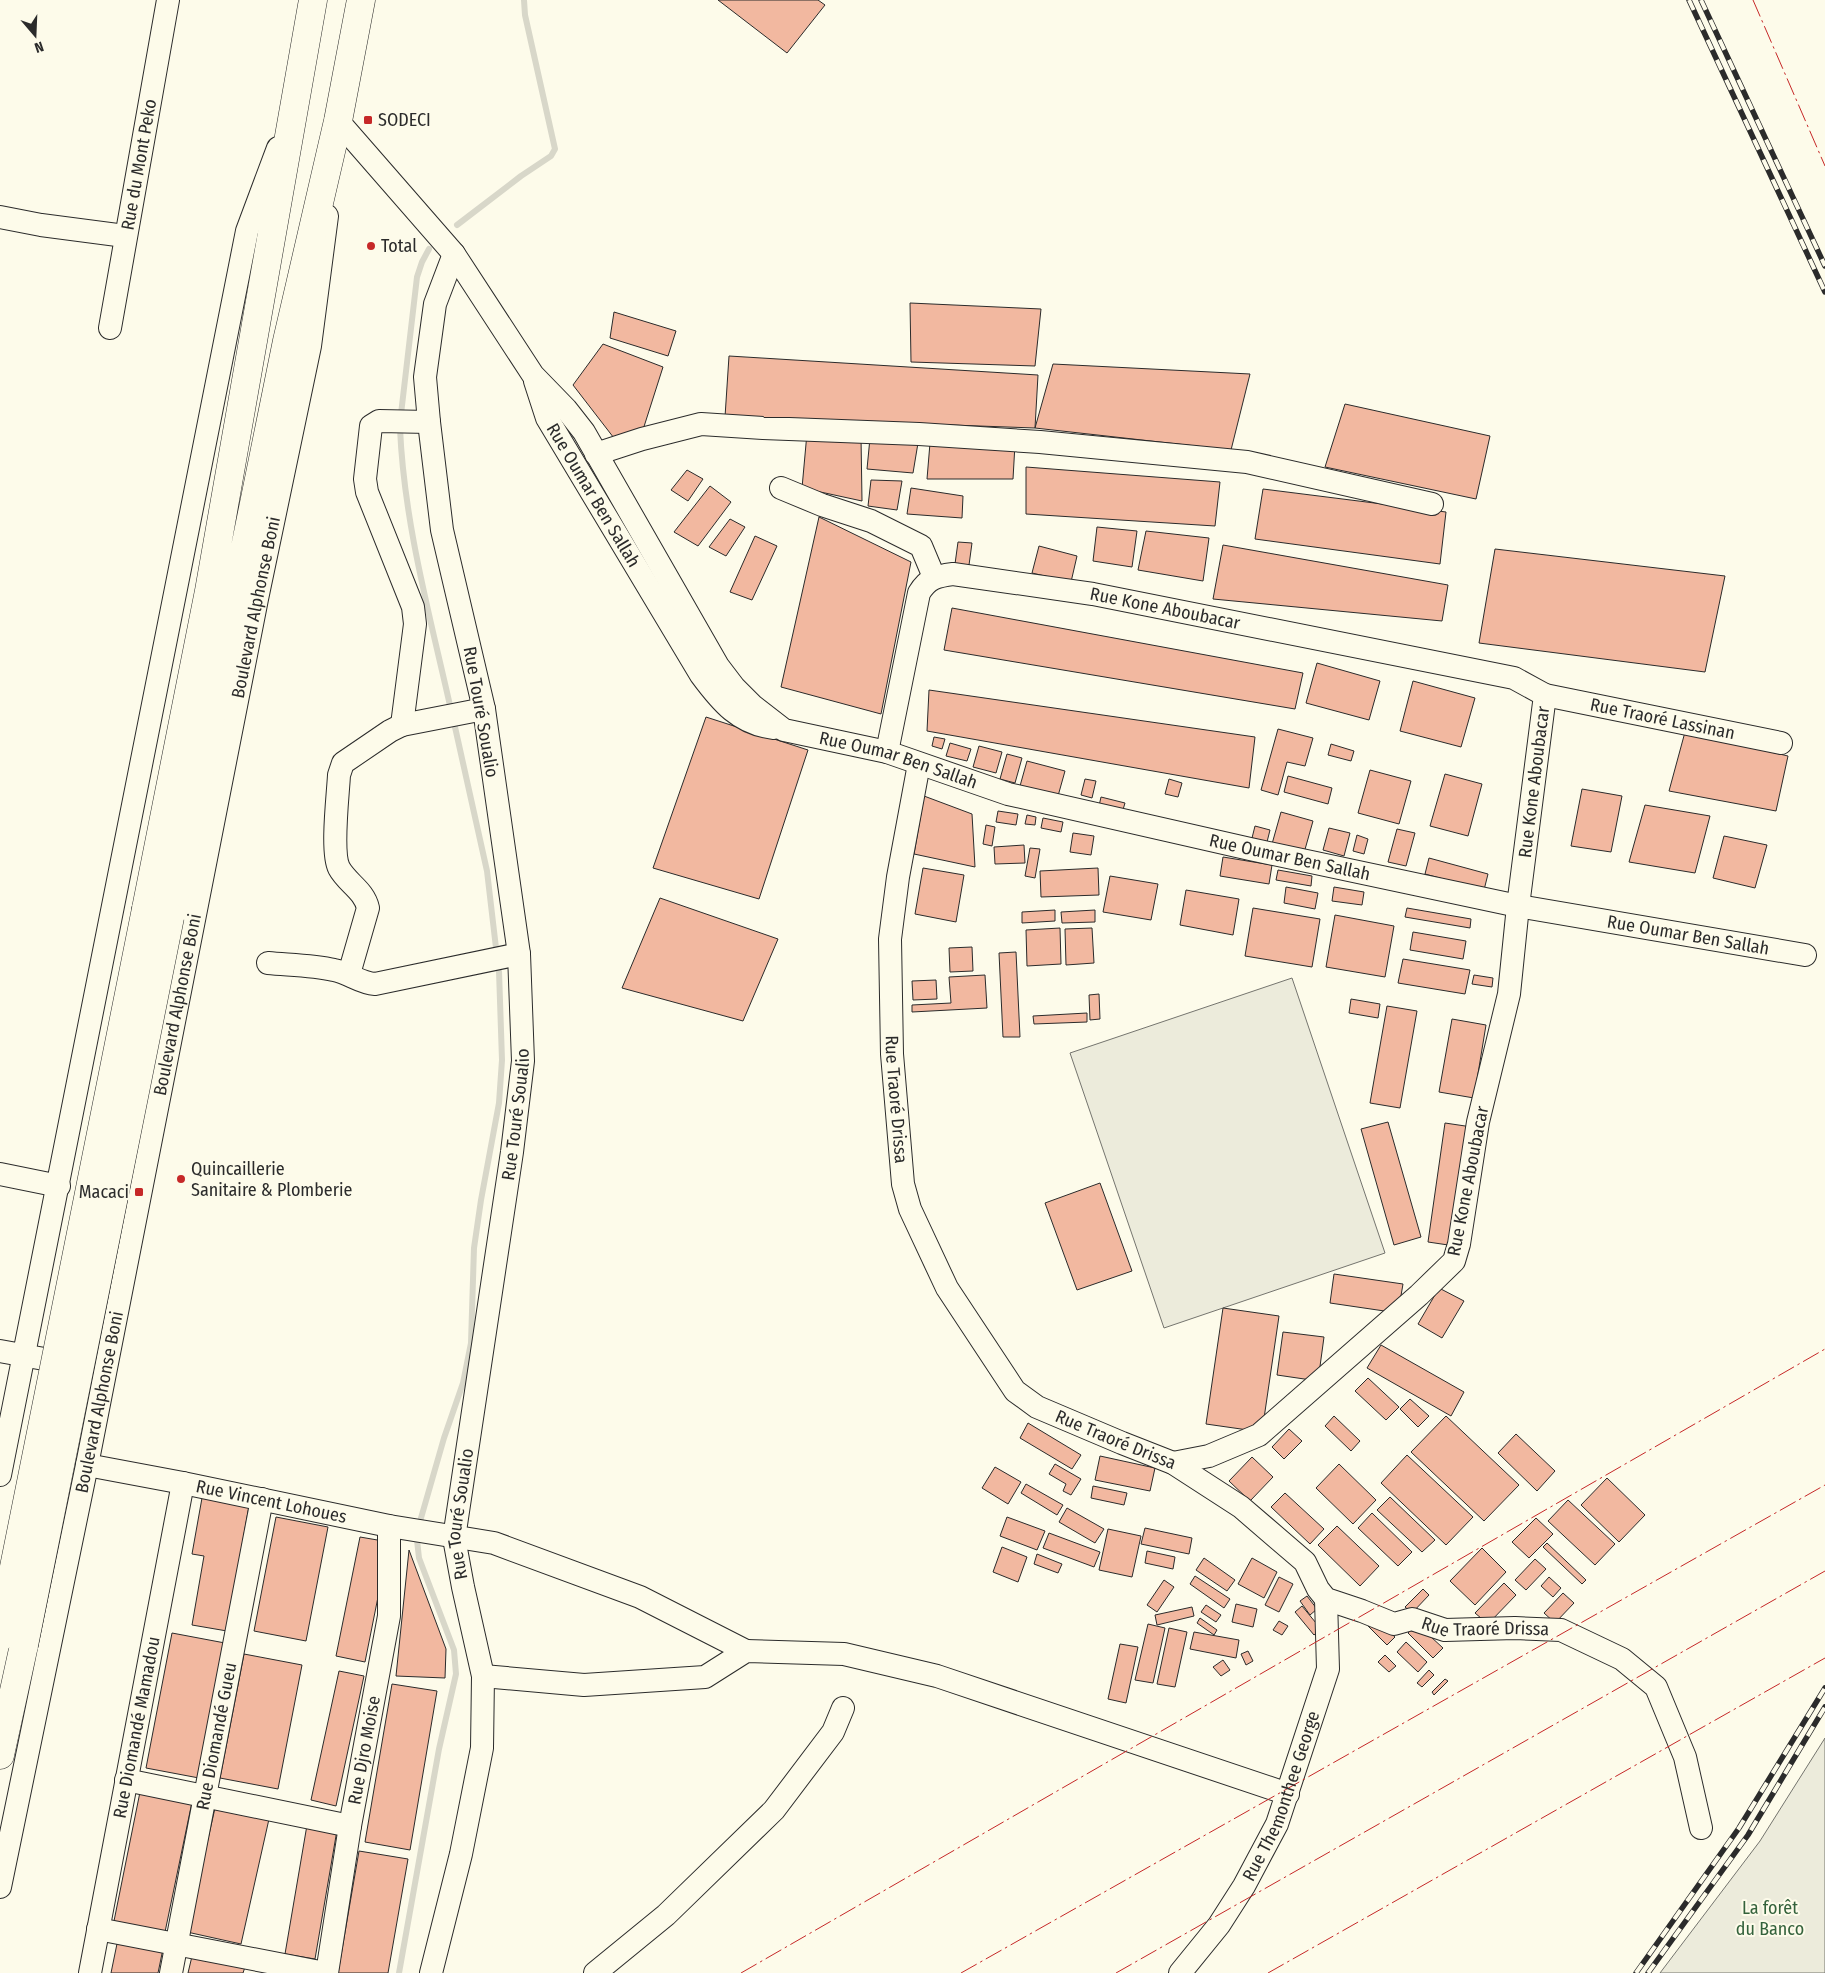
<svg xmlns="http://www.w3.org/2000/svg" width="1825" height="1973" font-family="'Fira Sans Condensed',sans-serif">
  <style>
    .green { fill: #ecebdb; stroke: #74746e }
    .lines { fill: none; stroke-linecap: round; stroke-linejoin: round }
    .stream { stroke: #d8d7c9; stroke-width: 6 }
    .building { fill: #f2b8a0; stroke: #2b2b2b }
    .minor-casing { stroke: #2b2b2b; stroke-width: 24 }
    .major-casing { stroke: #2b2b2b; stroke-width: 29 }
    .minor { stroke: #fdfbea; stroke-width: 22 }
    .major { stroke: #fdfbea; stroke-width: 28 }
    .rail-casing { stroke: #2b2b2b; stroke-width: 5.5 }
    .rail { stroke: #fdfbea; stroke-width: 4; stroke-dasharray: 11; stroke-linecap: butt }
    .major-bridge-casing { stroke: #2b2b2b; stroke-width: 29; stroke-linecap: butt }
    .major-bridge { stroke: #fdfbea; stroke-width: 28 }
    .power { stroke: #c62828; stroke-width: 1; stroke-dasharray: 18 4 2.5 4; stroke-linecap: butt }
    .poi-dot { fill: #c62828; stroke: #fdfbea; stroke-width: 2 }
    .labels { text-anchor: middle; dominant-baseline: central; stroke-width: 4; stroke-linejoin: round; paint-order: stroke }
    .poi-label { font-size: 18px; fill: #2b2b2b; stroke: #fdfbea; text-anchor: start }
    .street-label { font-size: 18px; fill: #2b2b2b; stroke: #fdfbea }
    .park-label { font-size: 18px; fill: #34623c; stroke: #fdfbea }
  </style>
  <rect width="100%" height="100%" fill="#fdfbea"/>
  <path class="green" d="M1292 978 1385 1253 1164 1328 1070 1053Z
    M1825 1738V1973H1660L1760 1841Z"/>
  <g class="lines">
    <path class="stream" d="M457 225 521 176 551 156 555 149 525 15 524 0
      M401 414 417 277 422 262 429 249
      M400 428C404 523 430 616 451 710
      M455 727 487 871 496 948
      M419 1525 444 1438 463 1383 471 1343 474 1248 481 1200 499 1103 502 1060 499 971
      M399 1973 439 1749 456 1674 454 1650 419 1558 417 1540"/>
  </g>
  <path class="building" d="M718 0H818L825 5 787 53Z
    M910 303 1041 309 1035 366 911 362Z
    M614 312 676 331 668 356 610 338Z
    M603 344 663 367 641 436 617 442 573 385Z
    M729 356 1038 375 1035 428 725 417Z
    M1053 364 1250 374 1231 450 1035 428Z
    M1345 404 1490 436 1476 499 1325 467Z
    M807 433 861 437 862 501 802 488Z
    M870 438 918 443 913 473 867 469Z
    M930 443 1015 444 1013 479H927Z
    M1026 467 1220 482 1215 526 1026 514Z
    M687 470 703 479 688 501 671 490Z
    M871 480 902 481 897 510 868 506Z
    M710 486 731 502 698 546 674 532Z
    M911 488 963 496 962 518 907 514Z
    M1263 489 1446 512 1440 564 1255 539Z
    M819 517 911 562 881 714 781 687Z
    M730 519 745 527 726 556 709 547Z
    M1097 527 1137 531 1132 567 1093 561Z
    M1146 531 1209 538 1203 581 1138 570Z
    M755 536 777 546 752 600 730 592Z
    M958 542 972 543 969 565 955 564Z
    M1223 545 1448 585 1442 621 1213 599Z
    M1039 546 1077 556 1071 582 1032 573Z
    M1495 549 1725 576 1705 672 1479 643Z
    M952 608 1303 673 1295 709 944 650Z
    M1317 663 1380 681 1369 720 1306 703Z
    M1413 681 1475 698 1461 747 1400 731Z
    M929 690 1255 737 1249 788 927 731Z
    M706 717 808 750 759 899 653 868Z
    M1278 729 1313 738 1305 766 1287 762 1278 795 1261 790Z
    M1685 732 1788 756 1776 811 1669 791Z
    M934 737 945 739 942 749 932 746Z
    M950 743 971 749 967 761 946 756Z
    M1331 744 1354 751 1351 761 1328 755Z
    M979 746 1002 752 996 773 973 767Z
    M1007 754 1022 758 1015 783 1000 779Z
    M1027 761 1065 771 1058 796 1020 786Z
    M1370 770 1411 781 1399 824 1358 813Z
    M1445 774 1482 784 1468 836 1430 826Z
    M1288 776 1332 788 1328 804 1284 792Z
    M1085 779 1096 781 1092 798 1081 795Z
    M1169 779 1182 783 1178 797 1165 794Z
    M1582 789 1622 796 1611 852 1571 846Z
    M924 796 972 814 975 867 914 854Z
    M1101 797 1125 803 1122 813 1099 806Z
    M1645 805 1710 816 1695 873 1629 862Z
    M998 811 1018 814 1016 825 996 822Z
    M1281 812 1313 821 1304 853 1272 844Z
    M1027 815 1036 817 1035 825 1025 824Z
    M1043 818 1063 822 1061 832 1041 828Z
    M986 825 995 827 992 846 983 844Z
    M1255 826 1270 830 1267 842 1252 838Z
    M1329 828 1350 833 1344 856 1323 850Z
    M1397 829 1415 833 1406 866 1388 862Z
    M1073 833 1094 836 1091 855 1070 852Z
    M1357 835 1368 839 1364 854 1353 851Z
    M1724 836 1767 845 1755 888 1713 878Z
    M1024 845 1025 863 995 864 994 847Z
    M1030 848 1040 849 1035 878 1025 876Z
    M1223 857 1272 865 1269 884 1220 876Z
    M1429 858 1488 874 1484 890 1425 874Z
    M923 868 964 875 956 922 915 914Z
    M1098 868 1099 895 1041 897 1040 871Z
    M1278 870 1312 876 1311 886 1276 880Z
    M1110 876 1158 884 1151 920 1103 912Z
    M1286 887 1318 893 1315 909 1284 903Z
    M1334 887 1364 892 1362 905 1332 901Z
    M1186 890 1239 899 1233 935 1180 925Z
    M660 898 778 939 743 1021 622 988Z
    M1253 908 1320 919 1312 967 1245 956Z
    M1407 908 1471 919 1470 928 1405 917Z
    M1055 910V921L1022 923V912Z
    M1095 910V922L1062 923 1061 912Z
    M1335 915 1394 926 1385 977 1326 967Z
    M1060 928 1061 964 1027 966 1026 930Z
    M1092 928 1094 963 1066 965 1065 929Z
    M1413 932 1466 941 1463 959 1410 950Z
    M972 947 973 971 950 972 949 948Z
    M1016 952 1020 1037H1003L999 953Z
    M1403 959 1470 970 1465 994 1398 983Z
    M985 975 987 1008 912 1012V1005L951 1003 949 977Z
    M1474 975 1493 978 1492 987 1472 984Z
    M936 980 937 999 913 1000 912 981Z
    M1099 994 1100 1019 1090 1020 1089 995Z
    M1351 999 1380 1004 1378 1018 1349 1013Z
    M1387 1006 1417 1011 1400 1108 1370 1103Z
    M1087 1013V1022L1034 1024 1033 1016Z
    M1452 1019 1486 1025 1474 1098 1439 1092Z
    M1388 1122 1421 1237 1394 1245 1361 1129Z
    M1445 1123 1472 1127 1455 1246 1428 1242Z
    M1100 1183 1132 1271 1077 1290 1045 1203Z
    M1334 1274 1403 1284 1398 1313 1330 1303Z
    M1439 1288 1464 1301 1442 1338 1418 1324Z
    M1223 1308 1279 1316 1262 1432 1206 1424Z
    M1283 1332 1324 1337 1318 1381 1277 1375Z
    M1381 1345 1464 1392 1451 1416 1367 1368Z
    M1368 1378 1399 1407 1386 1420 1355 1391Z
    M1410 1399 1429 1416 1418 1427 1400 1409Z
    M1334 1416 1360 1441 1351 1451 1325 1426Z
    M1446 1416 1519 1485 1484 1521 1411 1452Z
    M1028 1423 1081 1455 1072 1469 1020 1438Z
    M1289 1429 1302 1441 1284 1459 1272 1447Z
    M1516 1434 1555 1471 1537 1491 1498 1453Z
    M1407 1455 1473 1517 1446 1545 1381 1483Z
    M1100 1456 1155 1468 1150 1491 1095 1480Z
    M1252 1457 1273 1477 1250 1501 1229 1481Z
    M1055 1464 1081 1479 1071 1495 1063 1491 1066 1484 1049 1474Z
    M1339 1464 1376 1500 1353 1524 1316 1488Z
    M995 1467 1021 1482 1008 1504 982 1488Z
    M1607 1478 1645 1515 1619 1542 1581 1505Z
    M1026 1484 1063 1505 1057 1515 1021 1493Z
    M1093 1486 1127 1493 1124 1505 1091 1498Z
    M1285 1493 1324 1529 1310 1544 1271 1507Z
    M1390 1497 1435 1540 1422 1552 1377 1510Z
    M202 1498 249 1506 227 1631 192 1625 204 1556 192 1554Z
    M1568 1500 1615 1544 1595 1565 1548 1521Z
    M1067 1508 1104 1529 1095 1543 1059 1522Z
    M1372 1513 1412 1552 1398 1566 1358 1528Z
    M276 1517 328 1527 306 1641 254 1631Z
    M1007 1517 1045 1531 1037 1550 1000 1536Z
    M1536 1518 1553 1534 1529 1558 1512 1542Z
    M1337 1526 1379 1566 1360 1586 1318 1545Z
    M1145 1528 1192 1538 1189 1554 1141 1544Z
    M1108 1529 1141 1536 1132 1577 1099 1570Z
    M1049 1533 1100 1552 1094 1567 1043 1548Z
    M360 1537 389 1542 365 1662 336 1656Z
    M1547 1543 1586 1580 1582 1584 1543 1547Z
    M1002 1547 1027 1557 1018 1582 993 1572Z
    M1482 1548 1506 1572 1475 1605 1450 1581Z
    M409 1550 446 1649 445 1678 396 1676Z
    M1147 1551 1175 1557 1173 1569 1145 1563Z
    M1037 1554 1062 1564 1058 1573 1034 1564Z
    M1204 1558 1235 1580 1227 1591 1196 1570Z
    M1252 1558 1277 1572 1264 1598 1238 1584Z
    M1535 1559 1546 1569 1526 1590 1515 1580Z
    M1195 1576 1230 1599 1224 1608 1190 1584Z
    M1279 1577 1293 1584 1279 1612 1265 1605Z
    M1549 1577 1561 1588 1553 1597 1541 1586Z
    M1164 1580 1174 1587 1157 1612 1147 1605Z
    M1504 1583 1516 1595 1488 1624 1475 1613Z
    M1423 1589 1429 1595 1412 1613 1405 1607Z
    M1563 1593 1574 1603 1555 1623 1544 1613Z
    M1307 1596 1317 1609 1310 1615 1300 1601Z
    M1236 1604 1257 1609 1253 1627 1232 1622Z
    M1206 1605 1221 1615 1216 1622 1201 1612Z
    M1302 1606 1321 1629 1314 1635 1295 1612Z
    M1192 1607 1194 1616 1157 1625 1155 1615Z
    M1200 1618 1217 1630 1214 1635 1197 1623Z
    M1375 1619 1395 1637 1387 1645 1368 1626Z
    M1279 1621 1288 1626 1282 1635 1273 1630Z
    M1148 1624 1165 1628 1153 1683 1135 1680Z
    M1417 1624 1443 1648 1433 1658 1408 1633Z
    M1169 1628 1187 1632 1175 1687 1157 1684Z
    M1194 1632 1239 1640 1236 1658 1190 1649Z
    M172 1633 225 1643 199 1778 146 1768Z
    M1406 1642 1427 1662 1418 1672 1397 1652Z
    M1120 1644 1138 1647 1126 1703 1108 1699Z
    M1248 1651 1253 1661 1246 1665 1241 1654Z
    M244 1654 302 1665 278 1789 220 1778Z
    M1385 1655 1396 1666 1389 1672 1378 1662Z
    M1223 1660 1230 1670 1221 1676 1213 1667Z
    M1429 1670 1434 1675 1422 1687 1417 1683Z
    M339 1671 364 1676 336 1806 311 1800Z
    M1445 1679 1448 1681 1434 1695 1432 1692Z
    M392 1684 437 1691 410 1850 365 1842Z
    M140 1792 192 1802 165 1932 114 1921Z
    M215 1808 269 1819 241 1944 187 1932Z
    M307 1825 337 1830 315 1959 285 1954Z
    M359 1851 408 1859 388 1973H338Z
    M119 1934 164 1944 158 1973H111Z
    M193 1952 246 1964 243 1973H188Z"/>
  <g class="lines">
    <defs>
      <g id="minor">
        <path id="s1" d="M338 121 454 254 533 375 566 409 584 432 718 666 734 687 753 706 784 730 887 752 1008 794 1250 849 1518 906 1805 955"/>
        <path d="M0 217 41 225 125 236"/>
        <path id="s2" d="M110 328 168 0"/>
        <path id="s3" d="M535 381 547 418 701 675C721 702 739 724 774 728"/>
        <path d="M596 454 642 439 701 424 763 428 919 434 1040 442 1247 462 1432 504"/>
        <path d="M781 488 822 505 871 521 921 546 934 577"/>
        <path id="s4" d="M1545 695 1781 743"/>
        <path d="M402 725 415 624 413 607 367 492 365 479 371 426 379 421 429 422"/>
        <path id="s5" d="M887 752 919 593C928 578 937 576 953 574L1093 594 1514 678 1545 695 1518 906 1509 994 1478 1122 1459 1244 1454 1261 1419 1295 1259 1435 1209 1456 1173 1463"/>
        <path id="s6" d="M919 764 898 877 890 939 892 1054 903 1184 910 1209 947 1288 1015 1391 1037 1407 1122 1443 1173 1463 1241 1507 1305 1562 1318 1589 1326 1599 1362 1611 1394 1624 1412 1619 1445 1630 1515 1628 1561 1630 1622 1659 1656 1687 1685 1757 1701 1828"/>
        <path d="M268 963C289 965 313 965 334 970 349 973 360 983 375 984L519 954"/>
        <path d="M349 974 368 908C364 890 347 883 339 868 331 852 338 795 339 775L343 763 390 731 402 725 484 709"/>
        <path d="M0 1174 59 1186"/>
        <path d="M0 1351 72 1364"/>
        <path id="s7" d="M87 1465 183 1483 389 1526 494 1543 640 1597 746 1651"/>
        <path d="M0 1475 247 231 278 148"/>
        <path d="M483 1676 584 1685 705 1677 746 1651 844 1654 937 1676 1288 1794"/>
        <path d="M126 1780 350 1826"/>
        <path id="s8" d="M0 1887 87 1465 257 599 310 346 327 216"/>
        <path d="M98 1929 325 1973"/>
        <path id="s9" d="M90 1973 183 1483"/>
        <path id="s10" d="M171 1973 262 1499"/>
        <path id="s11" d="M327 1973 350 1826 389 1616V1526"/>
        <path id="s12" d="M431 1973 461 1854 482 1748 483 1676 463 1587 454 1538 512 1152 523 1061 519 954 484 709 442 530 429 422 425 377 435 304 454 254"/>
        <path d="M595 1973 666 1915 774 1810 833 1732 843 1708"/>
        <path id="s13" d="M1180 1973 1219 1925 1244 1886 1277 1824 1328 1669 1326 1599"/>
      </g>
      <path id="major" d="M146 909 209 591 313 0
        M170 917 287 341 338 121 361 0
        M0 1755 24 1645"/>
    </defs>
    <use href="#minor" class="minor-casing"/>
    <use href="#major" class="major-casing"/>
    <use href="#minor" class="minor"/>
    <use href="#major" class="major"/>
    <defs>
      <path id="rail" d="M1689 0 1825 292
        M1701 0 1825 266
        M1636 1973 1739 1828 1825 1688
        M1648 1973 1748 1835 1825 1707"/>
    </defs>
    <use href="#rail" class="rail-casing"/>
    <use href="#rail" class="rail"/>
    <defs>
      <path id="major-bridge" d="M0 1637 146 909
        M24 1645 170 917"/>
    </defs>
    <use href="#major-bridge" class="major-bridge-casing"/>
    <use href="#major-bridge" class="major-bridge"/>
    <path class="power" d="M1753 0 1825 166
      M741 1973 1825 1349
      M961 1973 1825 1485
      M1116 1973 1825 1571
      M1268 1973 1825 1658"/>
  </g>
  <g class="poi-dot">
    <rect x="363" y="115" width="10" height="10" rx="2.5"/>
    <circle cx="371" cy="246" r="5"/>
    <circle cx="181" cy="1179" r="5"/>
    <rect x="134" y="1187" width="10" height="10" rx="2.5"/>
  </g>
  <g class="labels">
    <g class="poi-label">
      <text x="378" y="120">SODECI</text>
      <text x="381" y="246">Total</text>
      <text x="191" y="1169">Quincaillerie<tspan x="191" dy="21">Sanitaire &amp; Plomberie</tspan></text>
      <text x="129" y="1192" text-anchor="end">Macaci</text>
    </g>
    <g class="street-label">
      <text stroke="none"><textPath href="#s2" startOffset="166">Rue du Mont Peko</textPath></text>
      <text stroke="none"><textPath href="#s3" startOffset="129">Rue Oumar Ben Sallah</textPath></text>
      <text stroke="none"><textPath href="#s8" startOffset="1305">Boulevard Alphonse Boni</textPath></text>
      <text stroke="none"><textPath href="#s5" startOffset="418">Rue Kone Aboubacar</textPath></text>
      <text transform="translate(481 712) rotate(80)">Rue Touré Soualio</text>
      <text stroke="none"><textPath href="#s4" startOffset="120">Rue Traoré Lassinan</textPath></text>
      <text stroke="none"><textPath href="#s1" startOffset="878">Rue Oumar Ben Sallah</textPath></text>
      <text transform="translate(1534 782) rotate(-83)">Rue Kone Aboubacar</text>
      <text stroke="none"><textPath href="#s1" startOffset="1282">Rue Oumar Ben Sallah</textPath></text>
      <text stroke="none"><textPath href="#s1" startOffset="1688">Rue Oumar Ben Sallah</textPath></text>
      <text stroke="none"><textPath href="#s8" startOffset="900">Boulevard Alphonse Boni</textPath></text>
      <text stroke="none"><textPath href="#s6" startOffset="338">Rue Traoré Drissa</textPath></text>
      <text stroke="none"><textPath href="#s12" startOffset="872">Rue Touré Soualio</textPath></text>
      <text transform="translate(1468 1181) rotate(-79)">Rue Kone Aboubacar</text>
      <text stroke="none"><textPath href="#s8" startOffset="495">Boulevard Alphonse Boni</textPath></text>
      <text stroke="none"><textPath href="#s6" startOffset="772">Rue Traoré Drissa</textPath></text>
      <text stroke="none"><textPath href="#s7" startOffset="188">Rue Vincent Lohoues</textPath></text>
      <text stroke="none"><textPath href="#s12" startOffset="468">Rue Touré Soualio</textPath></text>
      <text stroke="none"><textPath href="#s6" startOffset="1208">Rue Traoré Drissa</textPath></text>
      <text stroke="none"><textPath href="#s9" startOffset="250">Rue Diomandé Mamadou</textPath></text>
      <text stroke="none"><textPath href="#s10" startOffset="241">Rue Diomandé Gueu</textPath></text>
      <text stroke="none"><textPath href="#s11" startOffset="226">Rue Djro Moise</textPath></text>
      <text stroke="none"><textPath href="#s13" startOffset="206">Rue Themonthee George</textPath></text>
    </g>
    <g class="park-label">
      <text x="1770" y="1908">La forêt<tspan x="1770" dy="21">du Banco</tspan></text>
    </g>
  </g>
  <g transform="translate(35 35) rotate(161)" stroke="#fdfbea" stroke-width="4" paint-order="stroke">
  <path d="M0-4L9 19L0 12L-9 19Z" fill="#2b2b2b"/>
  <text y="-8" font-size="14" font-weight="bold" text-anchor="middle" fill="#2b2b2b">N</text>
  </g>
</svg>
